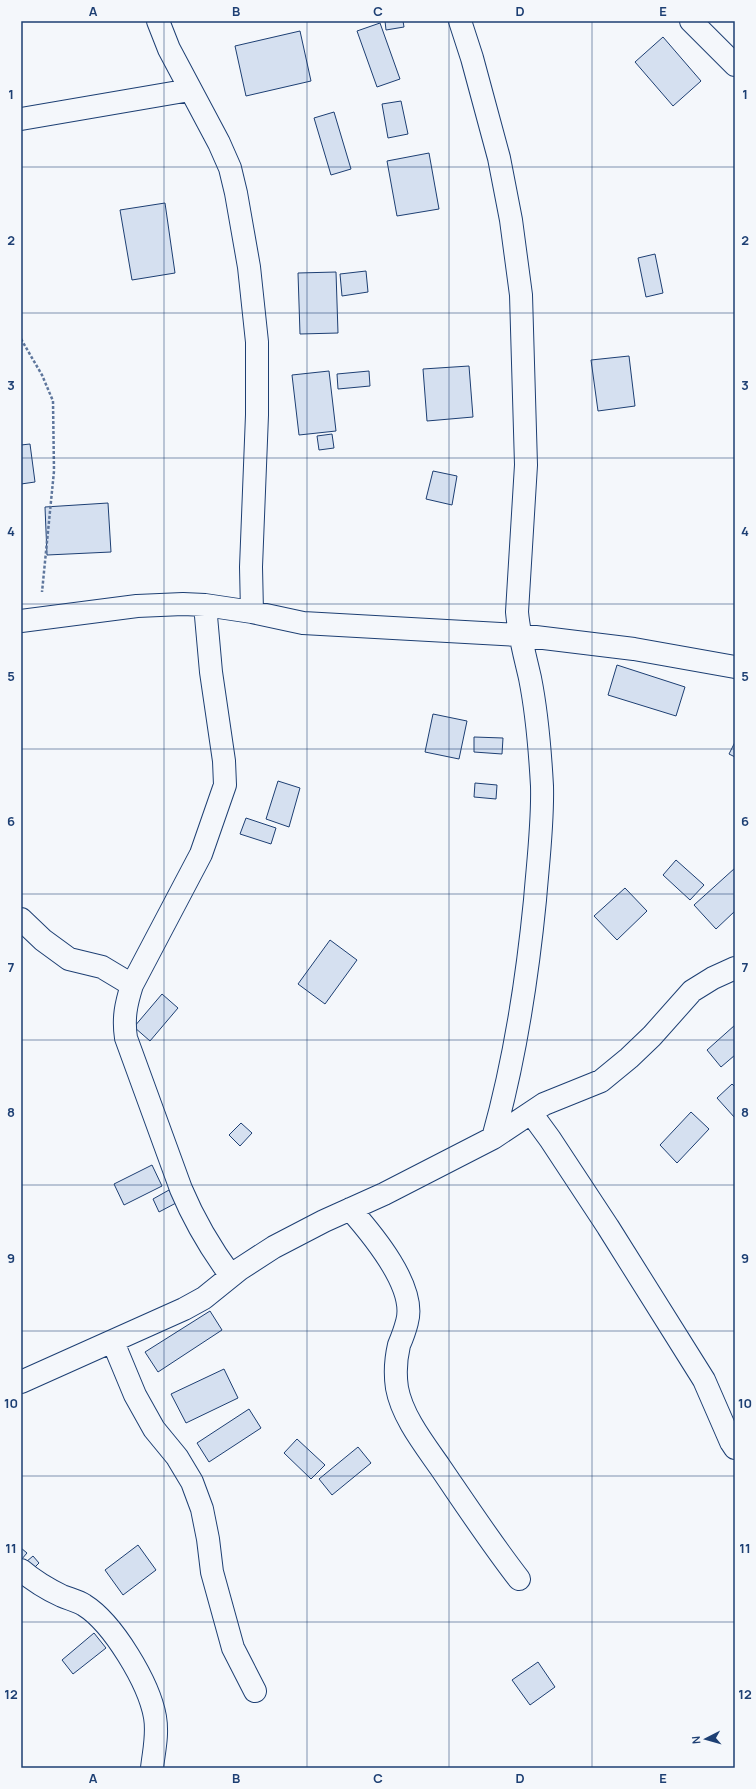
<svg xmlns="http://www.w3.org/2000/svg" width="756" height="1789" font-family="Manrope,sans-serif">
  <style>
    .building { fill: #d5e0f0; stroke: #1d3f73 }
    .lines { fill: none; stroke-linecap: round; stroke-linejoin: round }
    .minor-casing { stroke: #1d3f73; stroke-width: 24 }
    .path { stroke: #5e769c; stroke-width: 2.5; stroke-dasharray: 3 2; stroke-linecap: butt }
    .minor { stroke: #f4f7fb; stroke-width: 22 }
    .grid { fill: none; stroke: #1d3f73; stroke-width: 1; stroke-opacity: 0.55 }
    .neatline { fill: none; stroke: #1d3f73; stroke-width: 1.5 }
    .grid-label { font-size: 13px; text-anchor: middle; font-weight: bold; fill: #1d3f73 }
  </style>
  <rect width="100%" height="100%" fill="#f4f7fb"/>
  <path class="building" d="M385 21H403L404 27 386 30Z
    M380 23 400 79 377 87 357 31Z
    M300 31 311 81 246 96 235 46Z
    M663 37 701 81 673 106 635 62Z
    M401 101 408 134 388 138 382 104Z
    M334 112 351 169 331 175 314 118Z
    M429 153 439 209 397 216 387 161Z
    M165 203 175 273 132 280 120 210Z
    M655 254 663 293 646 297 638 258Z
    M366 271 368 292 342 296 340 274Z
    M336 272 338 333 300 334 298 273Z
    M629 356 635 406 598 411 591 360Z
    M469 366 473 417 427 421 423 369Z
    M329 371 336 431 299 435 292 375Z
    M369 371 370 386 338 389 337 374Z
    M332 434 334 448 319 450 317 436Z
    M30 444 35 482 21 484V445Z
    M433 471 457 476 452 505 426 499Z
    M108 503 111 552 47 555 45 507Z
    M617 665 685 687 676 716 608 695Z
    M433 714 467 721 459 759 425 752Z
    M474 737 503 738 502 754 474 752Z
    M735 742V757L729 754Z
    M278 781 300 788 289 827 266 819Z
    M475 783 497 785 496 799 474 797Z
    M246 818 276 828 271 844 240 834Z
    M676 860 704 885 690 900 663 875Z
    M735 868V911L716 929 694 905Z
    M625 888 647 911 617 940 594 916Z
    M330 940 357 960 325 1004 298 984Z
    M162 994 178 1008 150 1041 134 1027Z
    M735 1025V1055L721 1067 707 1050Z
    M732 1084 735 1087V1118L717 1098Z
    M691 1112 709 1129 677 1163 660 1145Z
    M241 1123 252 1133 240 1146 229 1135Z
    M152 1165 162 1186 124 1205 114 1184Z
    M169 1190 176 1203 159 1212 153 1199Z
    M210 1311 222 1330 158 1372 145 1352Z
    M224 1369 238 1398 186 1423 171 1394Z
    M249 1409 261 1428 209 1462 197 1443Z
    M297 1439 325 1465 311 1479 284 1453Z
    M358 1447 371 1463 332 1495 319 1479Z
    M138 1545 156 1570 123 1595 105 1570Z
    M21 1548 27 1553 21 1560Z
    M33 1556 39 1563 32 1570 26 1562Z
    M94 1633 106 1648 73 1674 62 1660Z
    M538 1662 555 1687 530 1705 512 1680Z"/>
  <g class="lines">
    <defs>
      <path id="minor" d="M158 21 169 49 219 143 230 168 236 193 249 267 257 342V415L251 567 252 612
        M460 21 472 58 499 158 511 220 521 295 526 465 517 612C519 635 525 656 530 678 537 713 540 750 542 786 543 824 538 862 535 900 527 981 515 1060 493 1138
        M691 21 735 65
        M21 119 190 90
        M205 605 211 672 224 761 225 785 201 854 132 985C126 1004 123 1018 126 1038L181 1189C194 1220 211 1249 231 1276
        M21 621 137 606 183 604 205 605 252 612 303 623 519 635 634 649 735 667
        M21 919 43 940 69 959 102 967 132 985
        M531 1113 550 1139 608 1227 704 1380 731 1442 735 1448
        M350 1209C372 1234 417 1287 407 1322 405 1330 402 1338 399 1345 396 1358 395 1375 397 1388 402 1416 424 1444 440 1467 466 1505 491 1543 519 1579
        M113 1342 135 1395 154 1429 177 1457 192 1482 202 1509 208 1539 212 1572 233 1648 255 1691
        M21 1382 184 1309 204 1298 240 1269 274 1247 324 1221 384 1194 493 1138 544 1104 601 1081 629 1058 652 1036 692 991 713 978 735 968
        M21 1570C34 1581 47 1589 62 1596 69 1599 78 1601 84 1605 113 1623 149 1683 155 1717 158 1735 154 1750 152 1768"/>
    </defs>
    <use href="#minor" class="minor-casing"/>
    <path class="path" d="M21 339 42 375 53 401 54 471 42 592"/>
    <use href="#minor" class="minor"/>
  </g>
  <path class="grid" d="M164 21V1768M307 21V1768M449 21V1768M592 21V1768M21 167H735M21 313H735M21 458H735M21 604H735M21 749H735M21 894H735M21 1040H735M21 1185H735M21 1331H735M21 1476H735M21 1622H735"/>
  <rect width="756" height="1789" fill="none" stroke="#f4f7fb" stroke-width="44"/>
  <g transform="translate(706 1739) rotate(264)" stroke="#f4f7fb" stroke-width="3" paint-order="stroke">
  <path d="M0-3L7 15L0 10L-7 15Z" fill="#1d3f73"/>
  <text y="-6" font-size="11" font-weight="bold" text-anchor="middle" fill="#1d3f73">N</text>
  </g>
  <rect x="22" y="22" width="712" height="1745" class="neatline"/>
  <g class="grid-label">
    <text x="93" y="16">A</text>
    <text x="236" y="16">B</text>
    <text x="378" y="16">C</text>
    <text x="520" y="16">D</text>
    <text x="663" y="16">E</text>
    <text x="11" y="99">1</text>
    <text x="745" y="99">1</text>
    <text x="11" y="245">2</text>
    <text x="745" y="245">2</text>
    <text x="11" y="390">3</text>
    <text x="745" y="390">3</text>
    <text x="11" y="536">4</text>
    <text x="745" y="536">4</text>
    <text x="11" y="681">5</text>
    <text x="745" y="681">5</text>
    <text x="11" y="826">6</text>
    <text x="745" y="826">6</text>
    <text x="11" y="972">7</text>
    <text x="745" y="972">7</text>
    <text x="11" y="1117">8</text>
    <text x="745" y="1117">8</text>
    <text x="11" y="1263">9</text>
    <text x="745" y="1263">9</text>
    <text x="11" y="1408">10</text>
    <text x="745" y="1408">10</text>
    <text x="11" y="1553">11</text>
    <text x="745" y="1553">11</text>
    <text x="11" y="1699">12</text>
    <text x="745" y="1699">12</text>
    <text x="93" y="1783">A</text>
    <text x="236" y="1783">B</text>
    <text x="378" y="1783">C</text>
    <text x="520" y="1783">D</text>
    <text x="663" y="1783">E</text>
  </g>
</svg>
